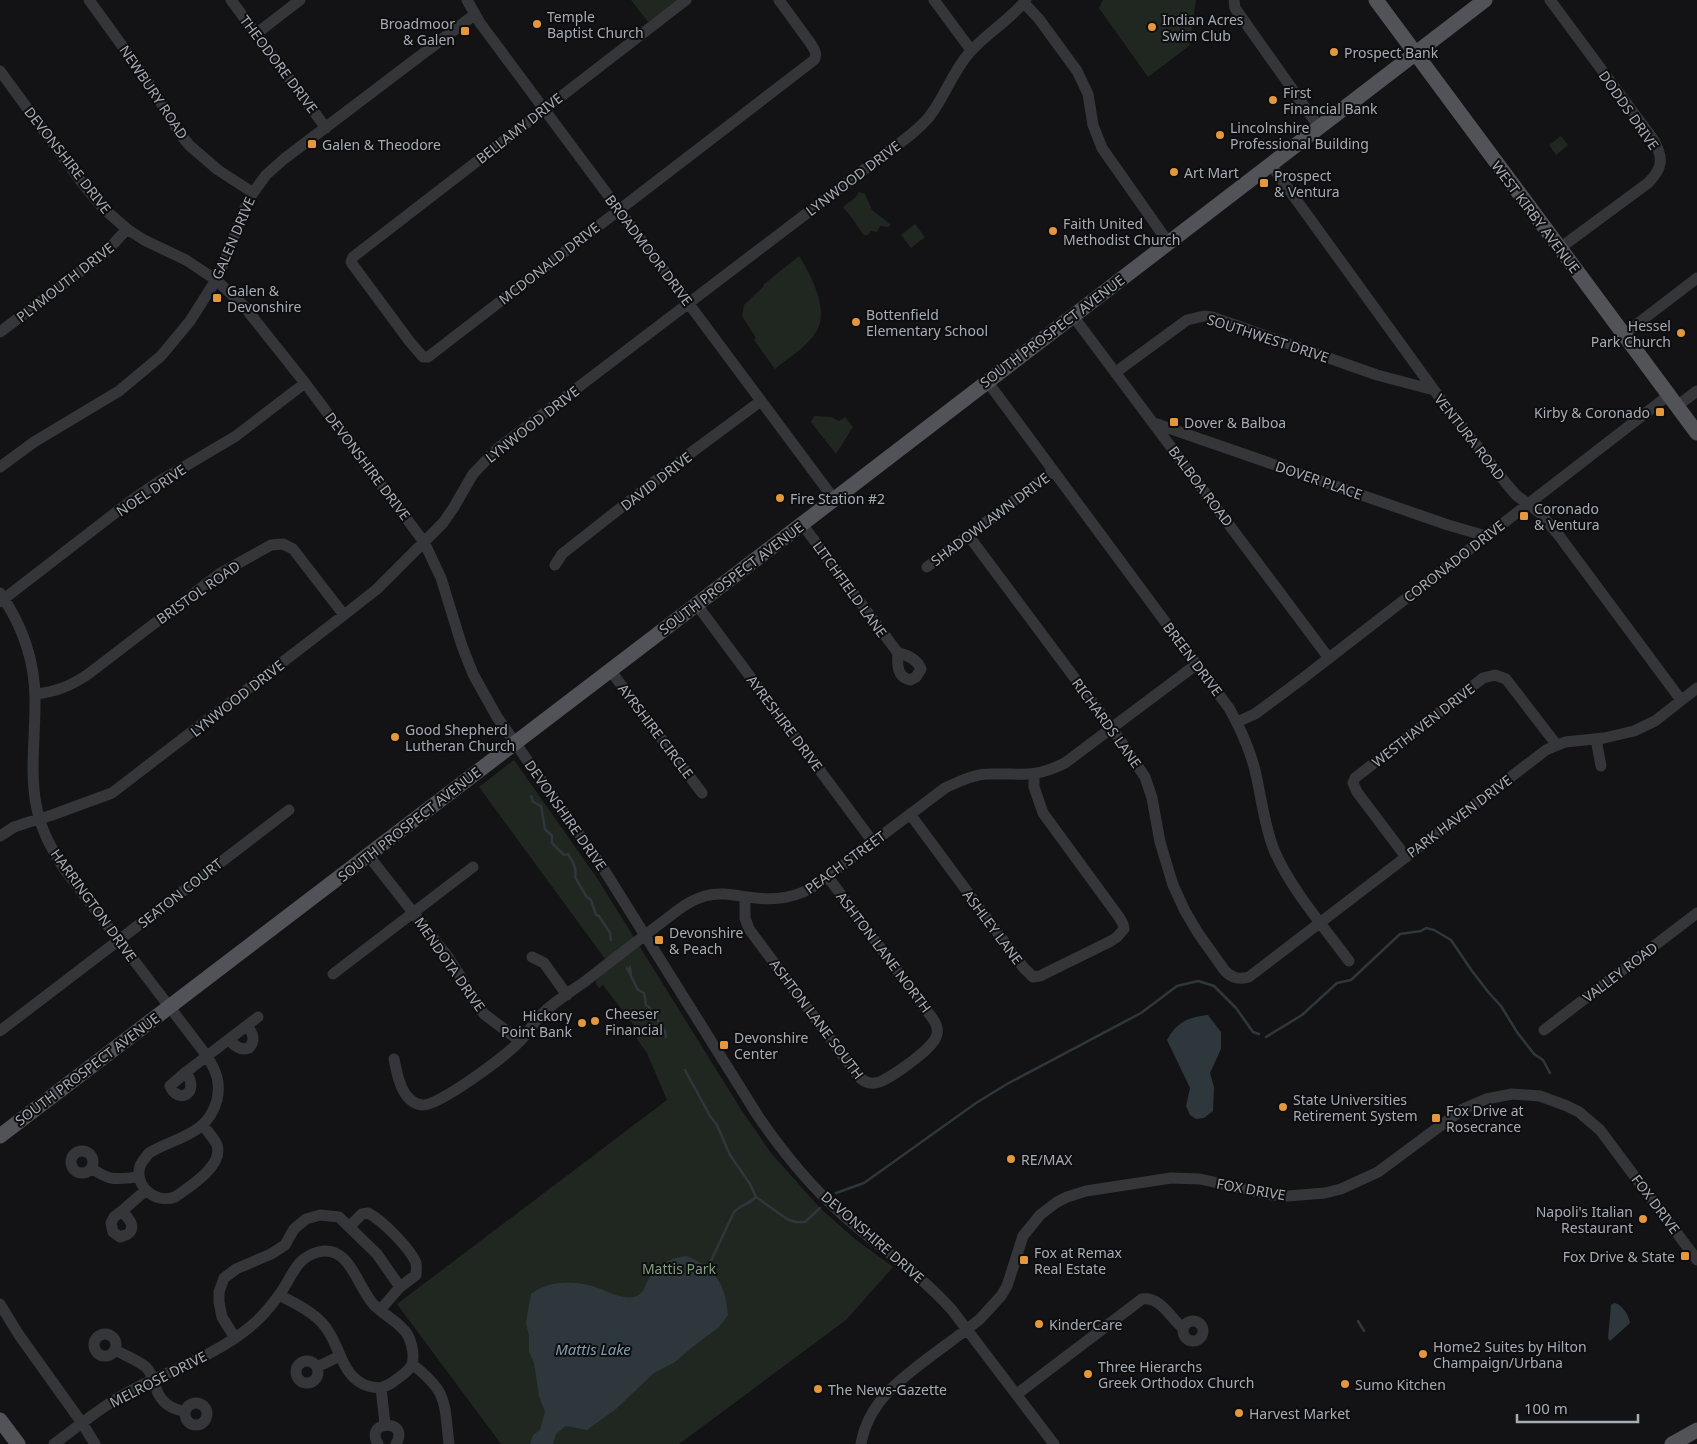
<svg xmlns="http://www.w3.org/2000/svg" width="1697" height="1444" font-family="'Noto Sans',sans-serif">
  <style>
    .green { fill: #202720 }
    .water { fill: #2e373c }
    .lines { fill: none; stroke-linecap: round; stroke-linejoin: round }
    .stream { stroke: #2e373c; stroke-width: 2.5 }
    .minor { stroke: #353639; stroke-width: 11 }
    .major { stroke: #515358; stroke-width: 15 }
    .poi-dot { fill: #e3983d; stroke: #0e0e10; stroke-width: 2 }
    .labels { text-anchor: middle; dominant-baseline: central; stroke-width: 4; stroke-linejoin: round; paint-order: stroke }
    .poi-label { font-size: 14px; fill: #a6acb4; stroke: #0e0e10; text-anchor: start }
    .street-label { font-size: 14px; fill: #a6acb4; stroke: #0e0e10 }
    .park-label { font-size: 14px; fill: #809e7e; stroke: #0e0e10 }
    .water-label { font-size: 15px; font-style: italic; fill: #7f9dad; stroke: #0e0e10 }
  </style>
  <rect width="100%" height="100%" fill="#131315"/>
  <path class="green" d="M631 0H678L648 22Z
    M1103 0H1196L1189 46 1148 77 1099 8Z
    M1561 136 1568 145 1556 155 1549 145Z
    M859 192 865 194 872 210 891 225 888 227 880 226 877 232 871 231 868 235H864C856 226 852 215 843 208 845 203 855 201 859 192Z
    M915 224 925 237 911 248 901 235Z
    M799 256C811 275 830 310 816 332 808 346 787 359 775 369L754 340 756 338 742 316 744 305 764 286 763 285Z
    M814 416 831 417 839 421 845 417 853 427 836 454 811 422Z
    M514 760 597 878 742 1111 771 1153 820 1208 855 1239 893 1267 846 1320 679 1444H501L397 1304 667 1100 647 1053 637 1039 639 1032 603 985 599 988 596 984V979L611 967 479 787Z"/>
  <path class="water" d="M1208 1015 1221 1032V1049L1210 1073 1214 1087 1213 1111 1204 1118 1196 1119 1190 1115 1186 1106 1190 1088 1167 1040C1177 1022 1188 1017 1208 1015Z
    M686 1256C715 1266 726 1286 728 1315L719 1327 690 1349 675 1362 654 1373 616 1409 587 1430 566 1426 556 1434 553 1444H530L533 1435 540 1430 545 1412 539 1396 534 1363 529 1352V1336L526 1322 531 1294C551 1279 577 1280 601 1289 610 1293 623 1299 634 1297 644 1295 645 1284 650 1277 659 1264 670 1258 686 1256Z
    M1614 1303C1622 1304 1629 1315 1630 1323L1610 1341 1608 1338 1611 1305Z"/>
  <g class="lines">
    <path class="stream" d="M531 796 533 802 541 806 545 829 552 836V843L564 855 568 854C573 862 577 868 575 877L586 896 591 900 596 915 599 916 610 933 611 940
      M630 967 631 975
      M627 968 638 990 644 993 646 1005 649 1007 665 1031 666 1037
      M1266 1037 1302 1015 1337 983 1351 980 1400 934 1421 931 1426 928 1434 930 1451 940 1472 971 1489 993 1501 1006 1517 1032 1534 1054 1543 1060 1550 1073
      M685 1070 710 1116 717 1125 730 1155 750 1184 756 1197 787 1219 795 1222H805L820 1208
      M836 1193 864 1183 976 1103 1007 1084 1141 1013 1177 986 1198 981 1214 986 1236 1008 1253 1032 1259 1034
      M708 1267 734 1212C741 1205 749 1204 756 1197
      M1358 1321 1364 1331"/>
    <path class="minor" d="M89 0 147 80 178 131 189 145 218 170 252 192
      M231 0 326 128
      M467 0 480 23 834 499
      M686 0 353 257 351 262 353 265 410 342 423 357H428L814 60C818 54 814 49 811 44L779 0
      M934 0 971 50
      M1234 0 1235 8 1319 127
      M1550 0 1653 139C1664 158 1663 168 1648 183L1560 248
      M1024 3 1039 19 1077 71 1088 94 1093 125 1102 148 1168 242
      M256 34 300 0
      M0 71 83 184 103 208 127 229 144 240 186 260 216 280 243 305 305 383 424 542 441 578 462 646 473 674 497 717 601 865 758 1116C782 1151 810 1186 843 1215 879 1247 919 1273 952 1310L1054 1444
      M1271 165 1434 390 1505 482 1516 495 1540 513 1560 537 1681 700
      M1073 316 1328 657
      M0 332 106 252 127 229
      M1624 334 1697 278
      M1116 372 1187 320 1204 316 1212 317 1238 326 1377 375 1434 390
      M987 381 1229 708C1242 731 1252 754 1257 779 1262 803 1265 827 1274 850 1290 888 1324 927 1349 961
      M1677 406 1697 391
      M1154 423 1448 525 1486 536
      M0 467 34 442 119 391 161 356 190 321 216 280 227 255 248 200 266 175 284 159 474 15
      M802 524 898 653
      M968 535 1112 728 1145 777 1152 798 1160 842 1173 885 1185 911 1198 933 1225 971C1232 978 1239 980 1249 977L1546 750 1565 742 1604 738 1634 731 1655 721 1697 688
      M555 565 562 554 688 455 761 401
      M927 567 1053 471
      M0 593C23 626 36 665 35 705 35 738 30 772 36 804 40 829 52 850 65 870L207 1056C216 1071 221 1082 217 1100 208 1135 176 1137 149 1153 146 1157 142 1161 140 1166 134 1187 156 1204 175 1197 189 1187 224 1166 217 1145 214 1138 207 1131 203 1125
      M0 602 128 503 155 484 236 436 305 383
      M697 605 873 842
      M898 653C908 655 917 659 921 669L916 677 910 680C897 677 897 665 898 653Z
      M610 670 702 793
      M35 694C56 692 70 686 87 675L219 574 271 545 283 544 293 549 344 615
      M1237 722 1255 714 1302 679 1669 395
      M1596 739 1601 766
      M910 814 1023 967 1033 977 1040 976 1111 941 1117 937 1124 929 1123 924 1119 917 1043 813 1034 787V774
      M0 836 14 827 26 823 52 815 112 793 344 615 377 589 443 523 454 507 473 474 497 449 882 156C898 144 916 133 929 117 945 97 952 72 970 52 987 33 1010 20 1026 0
      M368 855 448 957 462 979 471 997 484 1014 520 1041
      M1406 857 1357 792 1353 783 1355 778 1483 678 1495 675 1506 679 1556 744
      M745 897V918L749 929 858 1076C863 1081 868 1084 875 1083 887 1082 933 1048 936 1037 939 1031 937 1025 933 1019L828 877
      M532 957 544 963 567 995
      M333 974 473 867
      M1544 1030 1697 913
      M0 1031 289 810
      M229 1039C234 1046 240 1051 249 1048 256 1040 253 1033 247 1026
      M394 1059C397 1075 402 1103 422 1105 438 1107 507 1055 520 1041 529 1032 535 1020 544 1012 557 1000 573 990 587 980 617 956 648 933 678 910 686 904 695 899 705 896 719 892 733 895 747 897 774 901 798 899 820 882L945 788C958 782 974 774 989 774 1022 773 1032 779 1065 763L1197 664
      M186 1072 258 1017
      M186 1072C201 1095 177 1104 170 1086Z
      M71 1162a11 11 0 1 1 22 0a11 11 0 1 1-22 0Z
      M91 1168C112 1182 115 1179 139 1177
      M122 1211C128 1218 137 1226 128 1234L120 1237 113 1232 111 1223 114 1217Z
      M122 1211 146 1190
      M350 1226 362 1214 368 1213C382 1220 410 1248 416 1263 417 1267 416 1271 416 1275L400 1287 380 1310
      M0 1304 19 1335 82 1423 95 1444
      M1183 1331a10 10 0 1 1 20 0a10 10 0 1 1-20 0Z
      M94 1345a11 11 0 1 1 22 0a11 11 0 1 1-22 0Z
      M235 1338 222 1317 219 1302V1292L224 1278 236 1269 271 1254 285 1245 294 1229 306 1219 320 1215 339 1217 377 1254 400 1287
      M115 1350C124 1355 137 1360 146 1367 152 1373 153 1381 156 1388 160 1402 172 1410 185 1411
      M296 1372a11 11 0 1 1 22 0a11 11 0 1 1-22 0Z
      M412 1364C448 1392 444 1401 449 1444
      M317 1367 340 1356
      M381 1388 385 1424
      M1017 1394 1142 1299C1162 1297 1169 1317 1183 1328
      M185 1414a11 11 0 1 1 22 0a11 11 0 1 1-22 0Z
      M54 1444C81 1424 107 1402 138 1387 176 1368 218 1354 251 1326 261 1318 271 1306 279 1295 292 1278 295 1258 318 1252 350 1244 357 1287 374 1305 383 1314 395 1320 403 1329 411 1336 415 1354 412 1364 409 1372 399 1377 393 1382 385 1388 378 1389 368 1386 340 1377 341 1344 323 1324 312 1311 294 1303 279 1295
      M378 1444C363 1420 411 1418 396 1444
      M861 1444C868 1403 899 1380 931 1356 947 1344 964 1332 980 1319L1001 1296 1007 1286 1023 1236 1040 1215 1057 1202 1067 1197 1086 1191 1171 1178 1200 1179 1272 1195 1288 1196 1325 1193 1341 1189 1378 1172 1463 1109 1486 1099 1512 1094 1540 1096 1567 1106 1579 1112 1600 1130 1697 1260"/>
    <path class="major" d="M1376 0 1697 433
      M0 1136 802 524 1485 0
      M0 1420 18 1444
      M1672 1444 1697 1430"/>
  </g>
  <g class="poi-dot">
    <circle cx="537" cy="24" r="5"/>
    <circle cx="1152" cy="27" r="5"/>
    <rect x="460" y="26" width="10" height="10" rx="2.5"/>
    <circle cx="1334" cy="52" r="5"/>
    <circle cx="1273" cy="100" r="5"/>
    <circle cx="1220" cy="135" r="5"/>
    <rect x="307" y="139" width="10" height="10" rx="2.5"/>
    <circle cx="1174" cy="172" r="5"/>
    <rect x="1259" y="178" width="10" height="10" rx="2.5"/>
    <circle cx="1053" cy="231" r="5"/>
    <rect x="212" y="293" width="10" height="10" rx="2.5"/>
    <circle cx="856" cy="322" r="5"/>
    <circle cx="1681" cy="333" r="5"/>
    <rect x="1655" y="407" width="10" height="10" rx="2.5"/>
    <rect x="1169" y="417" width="10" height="10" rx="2.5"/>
    <circle cx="780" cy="498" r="5"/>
    <rect x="1519" y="511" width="10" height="10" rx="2.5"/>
    <circle cx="395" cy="737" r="5"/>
    <rect x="654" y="935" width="10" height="10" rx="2.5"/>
    <circle cx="595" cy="1021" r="5"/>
    <circle cx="582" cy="1023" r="5"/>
    <rect x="719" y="1040" width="10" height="10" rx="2.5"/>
    <circle cx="1283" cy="1107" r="5"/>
    <rect x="1431" y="1113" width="10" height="10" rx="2.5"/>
    <circle cx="1011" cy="1159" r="5"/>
    <circle cx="1643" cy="1219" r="5"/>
    <rect x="1680" y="1251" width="10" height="10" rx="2.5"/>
    <rect x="1019" y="1255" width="10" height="10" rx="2.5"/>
    <circle cx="1039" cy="1324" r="5"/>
    <circle cx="1423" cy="1354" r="5"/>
    <circle cx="1088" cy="1374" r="5"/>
    <circle cx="1345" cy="1384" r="5"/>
    <circle cx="818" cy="1389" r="5"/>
    <circle cx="1239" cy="1413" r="5"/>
  </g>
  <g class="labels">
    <g class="poi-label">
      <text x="547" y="16">Temple<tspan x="547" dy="16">Baptist Church</tspan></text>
      <text x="1162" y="19">Indian Acres<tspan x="1162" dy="16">Swim Club</tspan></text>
      <text x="455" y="23" text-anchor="end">Broadmoor<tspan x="455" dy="16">&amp; Galen</tspan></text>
      <text x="1344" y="52">Prospect Bank</text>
      <text x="1283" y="92">First<tspan x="1283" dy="16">Financial Bank</tspan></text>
      <text x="1230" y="127">Lincolnshire<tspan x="1230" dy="16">Professional Building</tspan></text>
      <text x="322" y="144">Galen &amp; Theodore</text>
      <text x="1184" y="172">Art Mart</text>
      <text x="1274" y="175">Prospect<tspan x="1274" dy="16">&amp; Ventura</tspan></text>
      <text x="1063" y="223">Faith United<tspan x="1063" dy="16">Methodist Church</tspan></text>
      <text x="227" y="290">Galen &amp;<tspan x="227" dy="16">Devonshire</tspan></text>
      <text x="866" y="314">Bottenfield<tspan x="866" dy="16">Elementary School</tspan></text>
      <text x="1671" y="325" text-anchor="end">Hessel<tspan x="1671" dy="16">Park Church</tspan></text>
      <text x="1650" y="412" text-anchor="end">Kirby &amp; Coronado</text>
      <text x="1184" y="422">Dover &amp; Balboa</text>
      <text x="790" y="498">Fire Station #2</text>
      <text x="1534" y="508">Coronado<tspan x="1534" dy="16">&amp; Ventura</tspan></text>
      <text x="405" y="729">Good Shepherd<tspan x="405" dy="16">Lutheran Church</tspan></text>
      <text x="669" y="932">Devonshire<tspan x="669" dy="16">&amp; Peach</tspan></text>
      <text x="605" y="1013">Cheeser<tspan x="605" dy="16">Financial</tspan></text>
      <text x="572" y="1015" text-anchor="end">Hickory<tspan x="572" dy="16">Point Bank</tspan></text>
      <text x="734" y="1037">Devonshire<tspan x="734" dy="16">Center</tspan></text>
      <text x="1293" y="1099">State Universities<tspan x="1293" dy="16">Retirement System</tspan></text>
      <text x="1446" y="1110">Fox Drive at<tspan x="1446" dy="16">Rosecrance</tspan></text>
      <text x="1021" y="1159">RE/MAX</text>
      <text x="1633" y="1211" text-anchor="end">Napoli's Italian<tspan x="1633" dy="16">Restaurant</tspan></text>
      <text x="1034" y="1252">Fox at Remax<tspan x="1034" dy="16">Real Estate</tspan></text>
      <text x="1675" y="1256" text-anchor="end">Fox Drive &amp; State</text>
      <text x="1049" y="1324">KinderCare</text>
      <text x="1433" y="1346">Home2 Suites by Hilton<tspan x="1433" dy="16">Champaign/Urbana</tspan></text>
      <text x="1098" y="1366">Three Hierarchs<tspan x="1098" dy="16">Greek Orthodox Church</tspan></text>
      <text x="1355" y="1384">Sumo Kitchen</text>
      <text x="828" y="1389">The News-Gazette</text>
      <text x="1249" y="1413">Harvest Market</text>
    </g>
    <g class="street-label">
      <text transform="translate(279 64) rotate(53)">THEODORE DRIVE</text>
      <text transform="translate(154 92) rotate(56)">NEWBURY ROAD</text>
      <text transform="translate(1629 110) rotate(55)">DODDS DRIVE</text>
      <text transform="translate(519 128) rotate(-38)">BELLAMY DRIVE</text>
      <text transform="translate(68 160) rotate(52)">DEVONSHIRE DRIVE</text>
      <text transform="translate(853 178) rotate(-37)">LYNWOOD DRIVE</text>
      <text transform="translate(1536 217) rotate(53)">WEST KIRBY AVENUE</text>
      <text transform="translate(233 238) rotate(-67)">GALEN DRIVE</text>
      <text transform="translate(649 250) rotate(53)">BROADMOOR DRIVE</text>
      <text transform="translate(549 263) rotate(-38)">MCDONALD DRIVE</text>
      <text transform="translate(65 282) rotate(-38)">PLYMOUTH DRIVE</text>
      <text transform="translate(1052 331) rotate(-37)">SOUTH PROSPECT AVENUE</text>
      <text transform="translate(1268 338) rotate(18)">SOUTHWEST DRIVE</text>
      <text transform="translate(532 424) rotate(-38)">LYNWOOD DRIVE</text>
      <text transform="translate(1470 437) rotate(52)">VENTURA ROAD</text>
      <text transform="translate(368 466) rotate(53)">DEVONSHIRE DRIVE</text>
      <text transform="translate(1319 480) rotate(19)">DOVER PLACE</text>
      <text transform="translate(656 481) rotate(-38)">DAVID DRIVE</text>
      <text transform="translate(1201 486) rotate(53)">BALBOA ROAD</text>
      <text transform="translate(151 490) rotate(-34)">NOEL DRIVE</text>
      <text transform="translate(990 519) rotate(-37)">SHADOWLAWN DRIVE</text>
      <text transform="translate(1454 561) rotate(-38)">CORONADO DRIVE</text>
      <text transform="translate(731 578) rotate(-37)">SOUTH PROSPECT AVENUE</text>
      <text transform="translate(850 589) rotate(54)">LITCHFIELD LANE</text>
      <text transform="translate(198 592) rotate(-35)">BRISTOL ROAD</text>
      <text transform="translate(1193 659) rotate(53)">BREEN DRIVE</text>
      <text transform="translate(237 698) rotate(-38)">LYNWOOD DRIVE</text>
      <text transform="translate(785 723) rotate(53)">AYRESHIRE DRIVE</text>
      <text transform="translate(1107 723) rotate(54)">RICHARDS LANE</text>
      <text transform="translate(1423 725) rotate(-38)">WESTHAVEN DRIVE</text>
      <text transform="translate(656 731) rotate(53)">AYRSHIRE CIRCLE</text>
      <text transform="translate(566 815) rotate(55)">DEVONSHIRE DRIVE</text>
      <text transform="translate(1459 816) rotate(-37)">PARK HAVEN DRIVE</text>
      <text transform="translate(409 824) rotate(-38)">SOUTH PROSPECT AVENUE</text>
      <text transform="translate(845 862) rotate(-36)">PEACH STREET</text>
      <text transform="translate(180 893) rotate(-38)">SEATON COURT</text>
      <text transform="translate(94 905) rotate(54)">HARRINGTON DRIVE</text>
      <text transform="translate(993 927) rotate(53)">ASHLEY LANE</text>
      <text transform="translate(884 952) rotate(53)">ASHTON LANE NORTH</text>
      <text transform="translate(450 964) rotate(55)">MENDOTA DRIVE</text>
      <text transform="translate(1620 972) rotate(-37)">VALLEY ROAD</text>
      <text transform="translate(817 1019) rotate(53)">ASHTON LANE SOUTH</text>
      <text transform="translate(87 1069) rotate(-37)">SOUTH PROSPECT AVENUE</text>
      <text transform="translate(1251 1189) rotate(10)">FOX DRIVE</text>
      <text transform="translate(1656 1204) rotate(53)">FOX DRIVE</text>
      <text transform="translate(873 1237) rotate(41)">DEVONSHIRE DRIVE</text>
      <text transform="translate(158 1379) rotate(-27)">MELROSE DRIVE</text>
    </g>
    <g class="park-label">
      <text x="679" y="1268">Mattis Park</text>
    </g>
    <g class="water-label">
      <text x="593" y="1349">Mattis Lake</text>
    </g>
  </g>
  <path d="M1517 1414v8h121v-8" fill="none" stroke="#a6acb4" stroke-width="2.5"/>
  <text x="1524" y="1414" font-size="15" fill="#a6acb4" stroke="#0e0e10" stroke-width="4" paint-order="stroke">100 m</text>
</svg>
